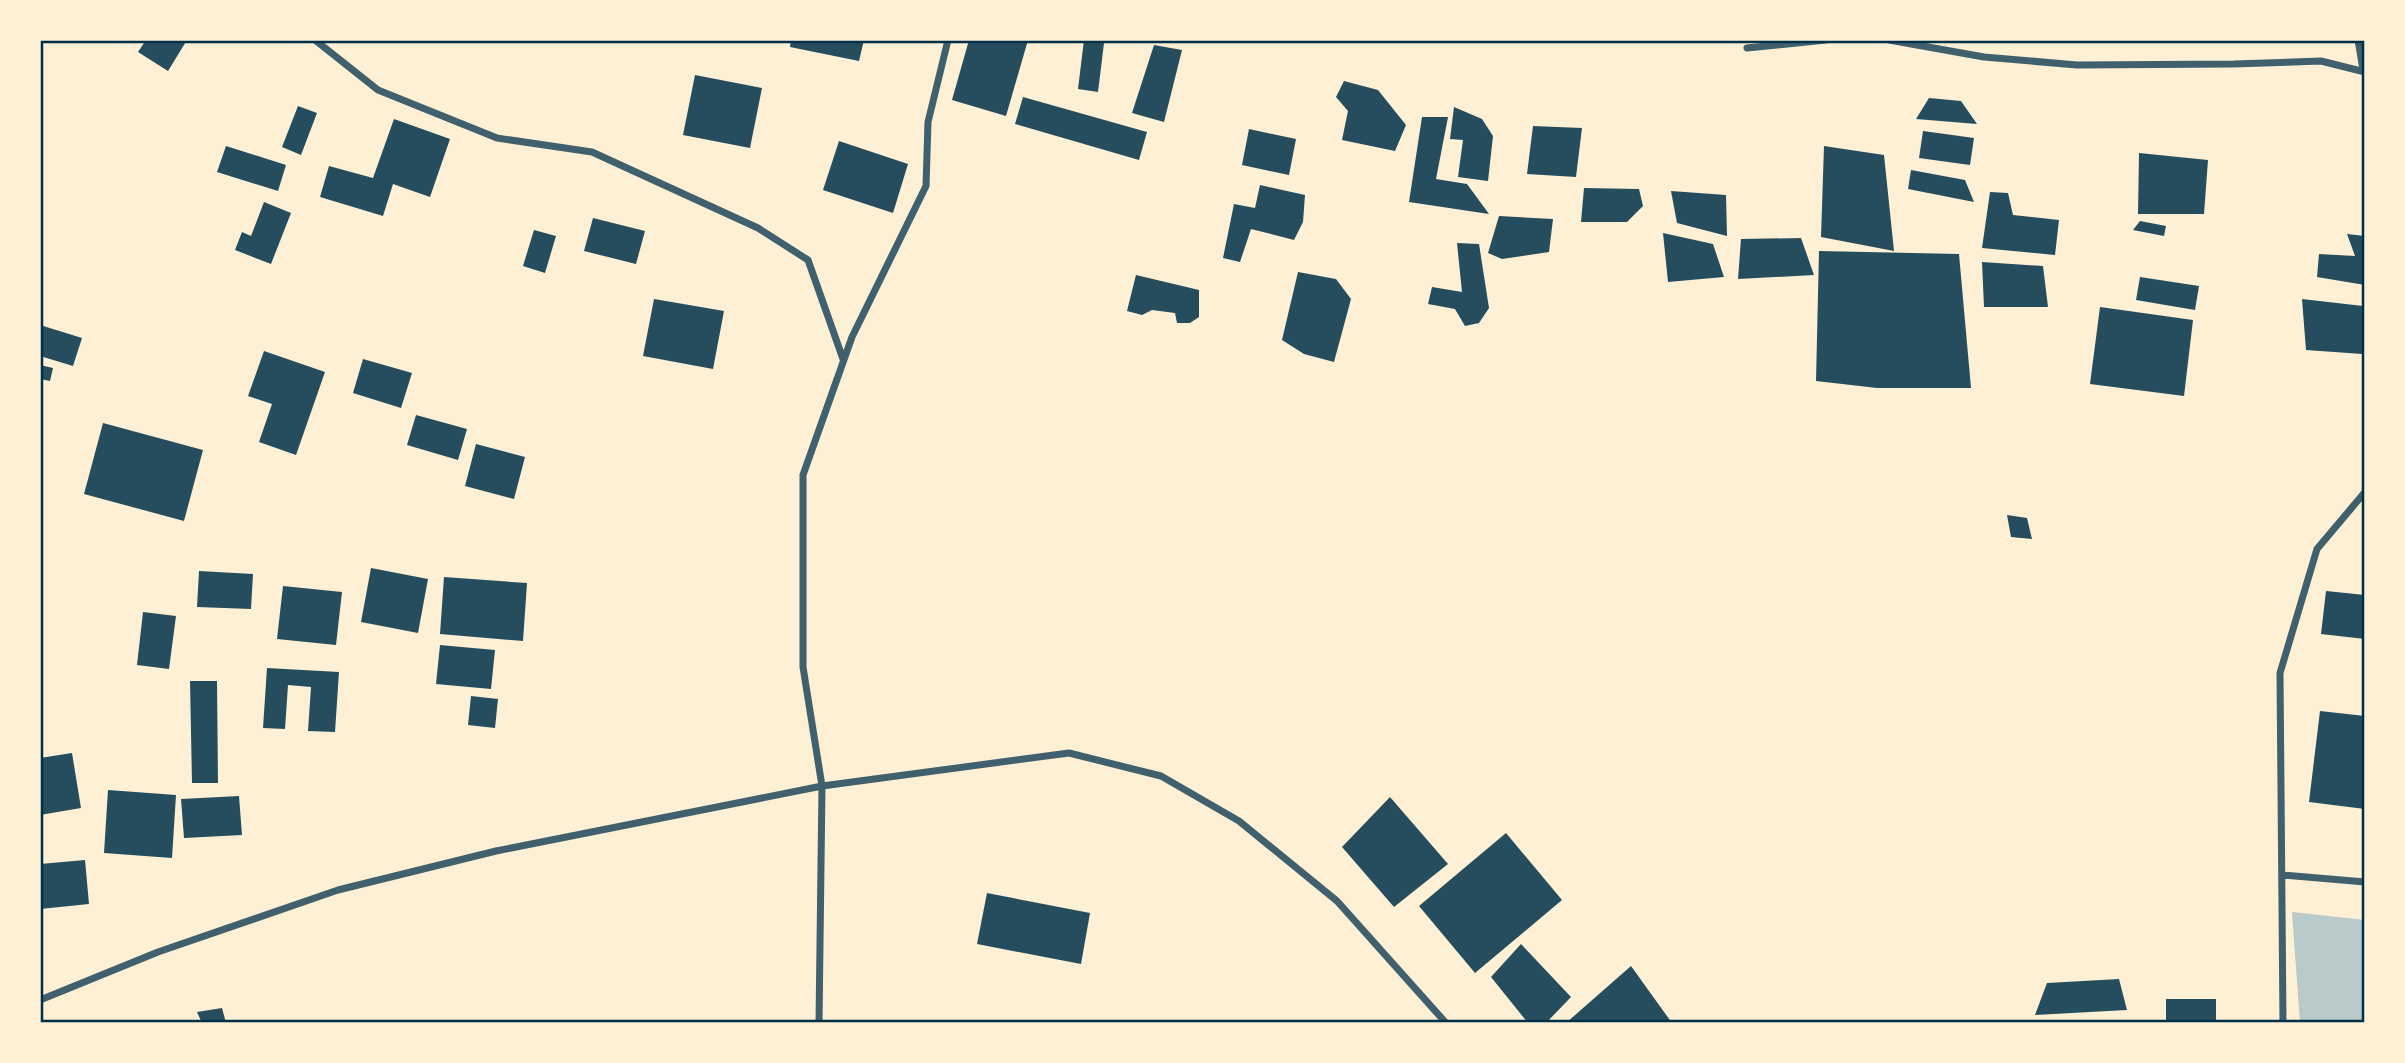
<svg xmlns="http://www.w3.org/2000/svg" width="2405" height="1063" font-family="'Fira Sans Condensed',sans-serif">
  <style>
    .green { fill: #b9caca }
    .building { fill: #264d5e }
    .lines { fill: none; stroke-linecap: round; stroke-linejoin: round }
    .minor { stroke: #3f606c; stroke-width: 7 }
    .neatline { fill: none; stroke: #003049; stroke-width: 2.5 }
  </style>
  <rect width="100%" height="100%" fill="#fdf0d5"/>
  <path class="green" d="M2292 912 2365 920V1023H2300Z"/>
  <path class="building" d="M146 40H187L168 71 138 52Z
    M791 40H864L859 61 790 47Z
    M969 40H1028L1006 116 952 100Z
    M1084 40 1104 43 1098 92 1078 89Z
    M1154 45 1182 50 1164 122 1132 113Z
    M695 75 762 88 750 148 683 135Z
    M1344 81 1378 90 1406 125 1395 151 1342 140 1348 111 1336 97Z
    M1023 97 1147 132 1139 160 1015 124Z
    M1929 98 1961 101 1977 124 1916 119Z
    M298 106 317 113 301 155 282 147Z
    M1454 107 1482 119 1493 136 1488 181 1458 177 1463 140 1450 139Z
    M1422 117H1448L1436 179 1467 184 1489 214 1409 202Z
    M394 119 450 139 430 197 393 184 383 216 320 197 329 166 373 178Z
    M1533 126 1582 128 1576 177 1527 174Z
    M1249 129 1296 139 1289 175 1242 165Z
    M1923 131 1974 138 1970 165 1919 158Z
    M839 141 908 164 893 213 823 190Z
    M226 146 286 165 278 191 217 172Z
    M1824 146 1884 155 1894 251 1821 237Z
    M2139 153 2208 160 2204 214H2138Z
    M1911 170 1965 180 1974 202 1908 189Z
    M1260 185 1305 195 1303 222 1294 240 1251 229 1240 262 1223 258 1234 204 1255 208Z
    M1584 188 1639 189 1643 206 1627 222H1581Z
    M1671 191 1726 195 1727 236 1677 223Z
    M1990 192 2008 193 2013 215 2059 220 2055 255 1982 248Z
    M264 202 291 213 271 264 235 250 242 232 251 236Z
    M1499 216 1553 219 1549 252 1502 259 1488 253Z
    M593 218 645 231 636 264 584 251Z
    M2140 221 2166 226 2164 236 2133 230Z
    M534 230 556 236 545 273 523 266Z
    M1663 233 1713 244 1724 277 1668 282Z
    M2347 234 2365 236V285L2317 277 2319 254 2355 256Z
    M1801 238 1814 275 1738 279 1741 239Z
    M1457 243 1479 244 1489 308 1479 323 1465 326 1455 309 1428 304 1432 287 1462 292Z
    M1819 251 1959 254 1971 388H1877L1816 381Z
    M1982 262 2043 266 2048 307H1984Z
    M1298 272 1336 279 1351 299 1334 362 1304 354 1282 340Z
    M1136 275 1199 290V317L1190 323H1177L1175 313 1152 310 1142 315 1127 311Z
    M2140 277 2199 286 2195 310 2136 300Z
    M654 299 724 311 713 369 643 356Z
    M2302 299 2363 306 2362 354 2306 350Z
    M2100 307 2193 320 2184 396 2090 384Z
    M40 325 82 338 73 366 40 356Z
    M264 351 325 372 296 455 259 442 272 404 248 396Z
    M363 359 412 373 401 408 353 393Z
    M40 365 53 368 50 381 40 379Z
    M416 415 467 429 458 460 407 445Z
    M103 423 203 450 184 521 84 494Z
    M476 444 525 457 514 499 465 486Z
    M2007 515 2027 518 2032 539 2011 537Z
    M371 568 428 579 418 633 361 622Z
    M199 571 253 574 251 609 197 607Z
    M444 577 527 583 523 641 440 634Z
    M283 586 342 592 336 645 277 639Z
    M2326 591 2365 595V639L2321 634Z
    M143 612 176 616 169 669 137 665Z
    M440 645 495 650 491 689 436 684Z
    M267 668 339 672 335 732 308 731 311 687 288 685 285 729 263 728Z
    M190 681H217L218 783H192Z
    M471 696 498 699 495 728 468 725Z
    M2320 711 2365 716V809L2309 802Z
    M72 753 81 808 40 815V758Z
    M108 790 176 795 172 858 104 853Z
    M239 796 242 835 184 838 181 799Z
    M1390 797 1448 864 1394 907 1342 847Z
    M1506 833 1562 900 1475 973 1419 906Z
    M85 860 89 904 40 909V864Z
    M987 893 1090 913 1081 964 977 944Z
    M1521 944 1571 997 1546 1023H1528L1491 977Z
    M1631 966 1672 1023H1566Z
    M2119 979 2127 1010 2035 1015 2047 983Z
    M2166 999H2216V1023H2166Z
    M222 1008 226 1023H202L197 1012Z"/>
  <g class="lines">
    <path class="minor" d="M315 40 378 90 497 138 592 152 758 228 808 260 843 359
      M1889 40 1984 57 2077 65 2234 64 2321 61 2365 72
      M2358 40 2363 70
      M1747 48 1826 40
      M2282 875 2365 882
      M40 1000 158 952 338 890 496 851 822 786 1069 753 1161 776 1239 821 1337 901 1446 1023
      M819 1023 822 786 803 667V475L852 337 926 186 928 122 948 40
      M2283 1023 2280 673 2317 549 2365 492"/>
  </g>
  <rect width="2405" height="1063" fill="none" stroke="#fdf0d5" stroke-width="84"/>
  <rect x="42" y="42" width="2321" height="979" class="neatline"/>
</svg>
